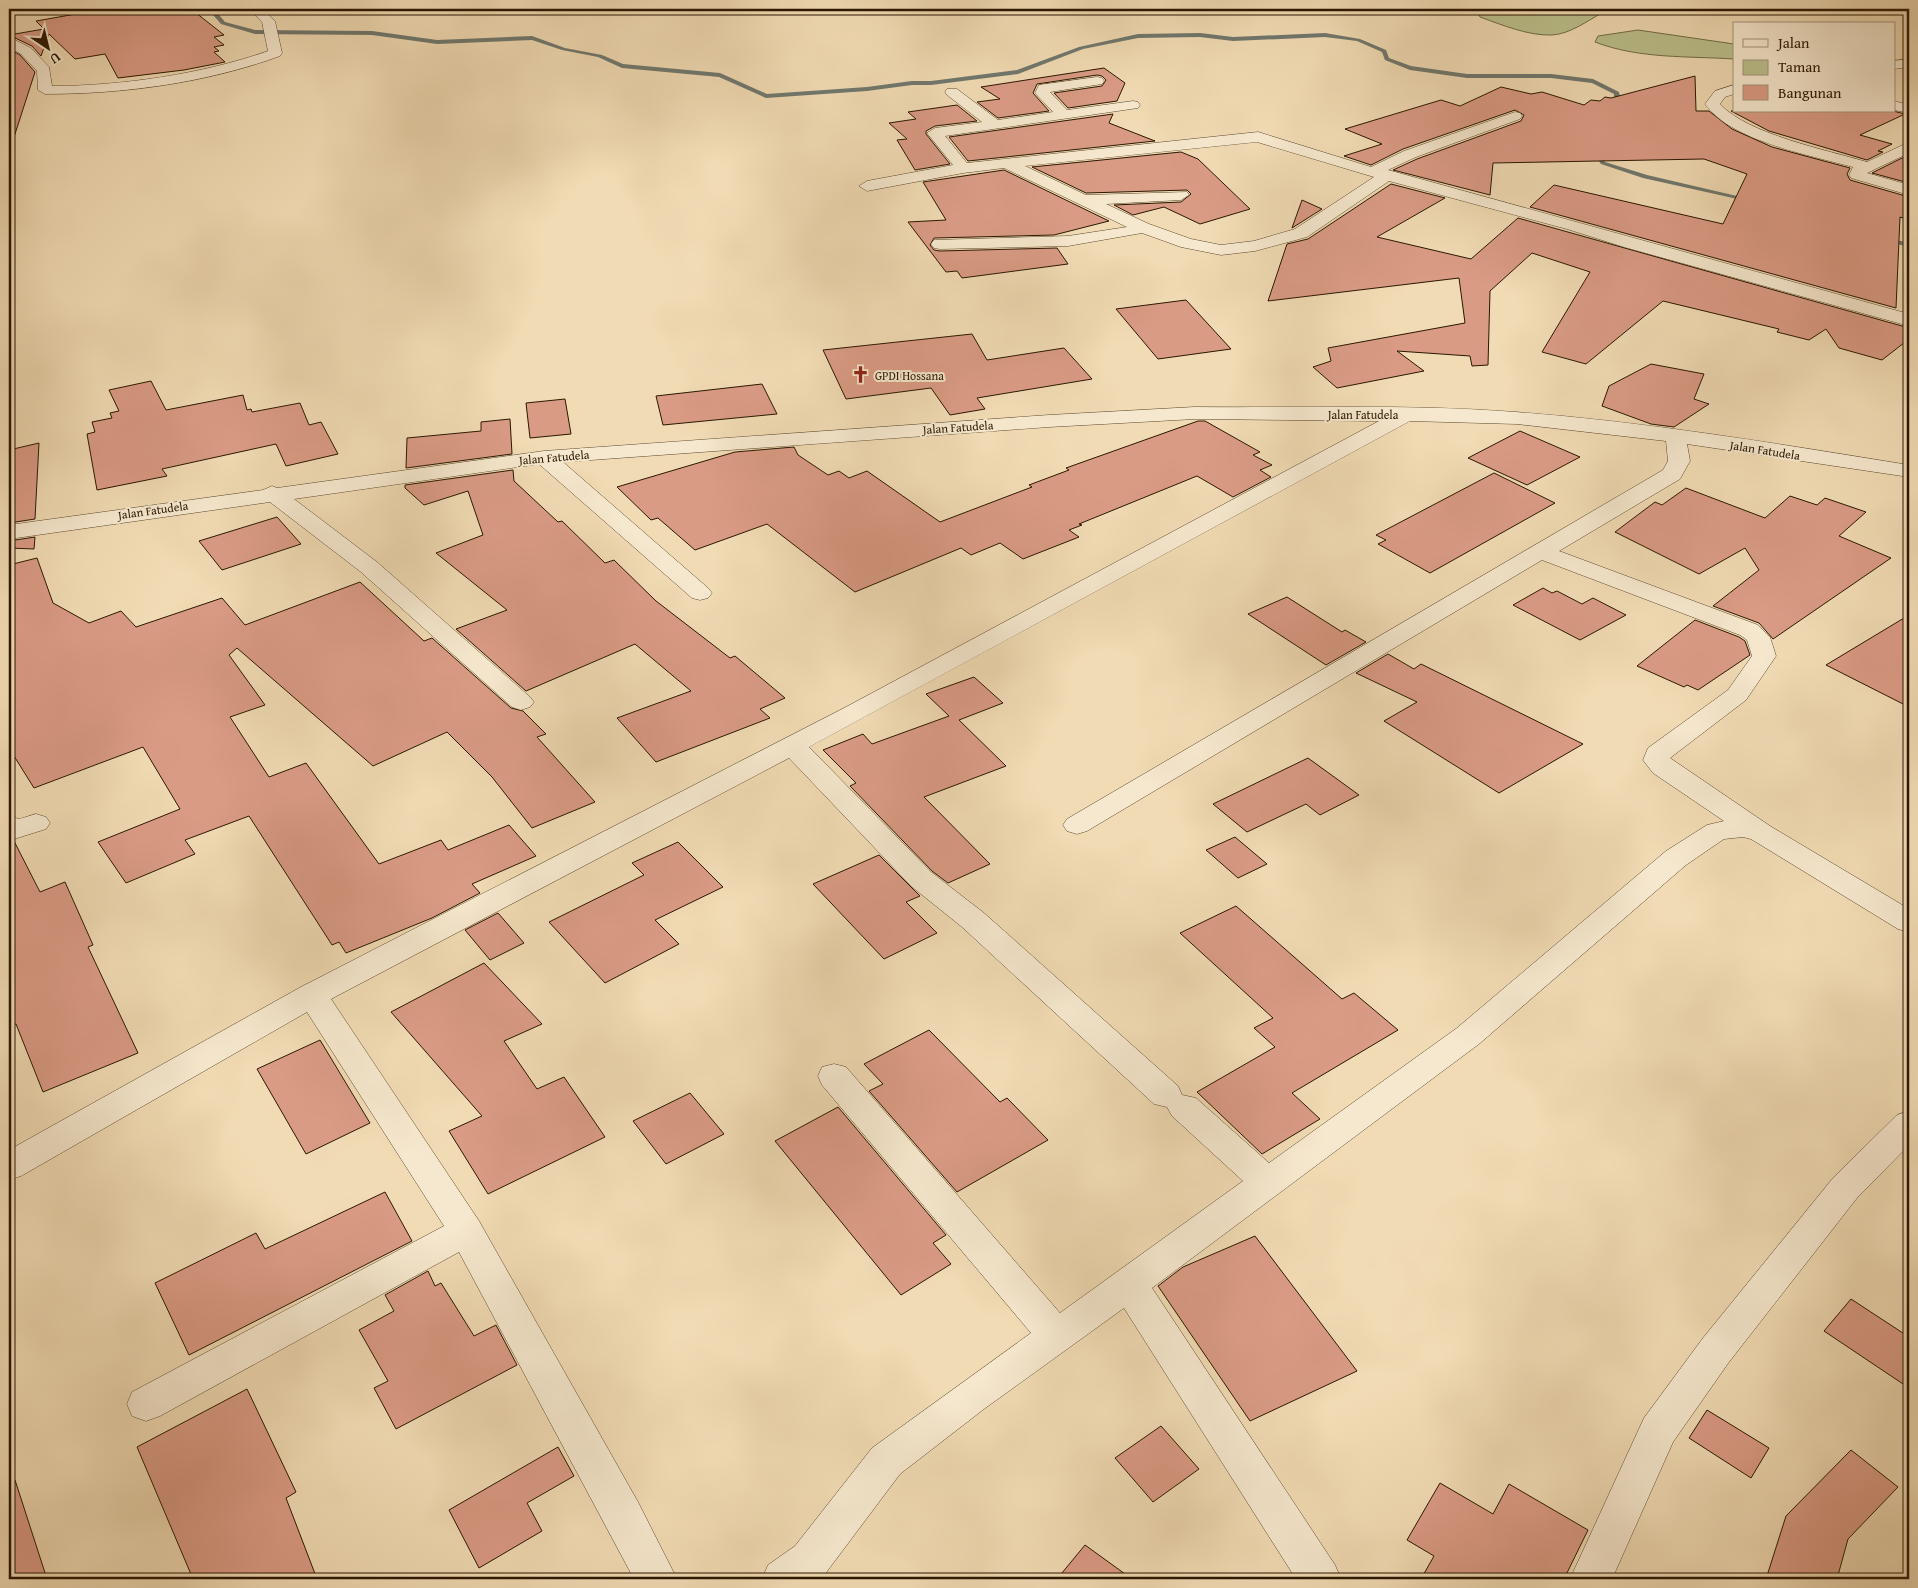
<svg xmlns="http://www.w3.org/2000/svg" width="1918" height="1588" font-family="'Gentium Book Plus',serif">
  <style>
    .green { fill: #bbc08c; stroke: #726c46 }
    .lines { fill: none; stroke-linecap: round; stroke-linejoin: round }
    .stream { fill: #70786e; fill-rule: evenodd }
    .building { fill: #da9b85; stroke: #2a1700 }
    .minor-casing { stroke: #5c482d; stroke-width: 1 }
    .minor { fill: #f6e8ce; fill-rule: evenodd }
    .labels { text-anchor: middle; dominant-baseline: central; stroke-width: 4; stroke-linejoin: round; paint-order: stroke }
    .far-poi-label { font-size: 12px; fill: #2a1700; stroke: #f6e8ce; text-anchor: start }
    .far-street-label { font-size: 12px; fill: #2a1700; stroke: #f6e8ce }
  </style>
  <rect width="100%" height="100%" fill="#f1dbb4"/>
  <filter id="stains"><feTurbulence type="fractalNoise" baseFrequency=".004" numOctaves="4"/><feColorMatrix values="0 0 0 0 .2 0 0 0 0 .09 0 0 0 0 .02 0 0 0 .5 -.17"/></filter>
  <radialGradient id="worn" r=".72"><stop offset=".6" stop-color="#630" stop-opacity="0"/><stop offset="1" stop-color="#630" stop-opacity=".3"/></radialGradient>
  <path class="green" d="M1476 9H1589L1602 13C1587 21 1570 34 1552 35 1529 36 1502 25 1480 17Z
    M1638 30 1734 44V59C1688 56 1639 59 1595 42L1598 36Z"/>
  <g class="lines">
    <path class="stream" d="M208 9H214L225 22 255 30 372 31 437 40 532 36 565 48 602 55 623 64 720 73 767 94 867 87 912 81H931L1017 70 1079 47 1138 34 1200 33 1233 37 1325 33 1360 39 1386 50 1389 58 1411 66 1467 74H1551L1593 79 1619 92 1622 106 1619 110H1615L1614 94 1592 83 1551 78H1467L1410 70 1385 60 1382 52 1357 41 1325 37 1233 41 1200 37 1138 38 1083 49 1018 74 931 85H912L867 91 766 98 719 77 622 68 598 57 562 50 532 40 437 44 372 35 255 34 221 24Z
      M1592 149H1596L1605 162 1647 175 1754 200 1751 202 1643 178 1601 164 1591 150Z
      M1884 237 1909 243V247L1882 240 1880 239Z"/>
  </g>
  <path class="building" d="M130 9H191L224 35 214 37 224 45 214 47 219 51 214 52 225 62 184 70 118 78 105 54 75 59 49 34 41 56 32 46 9 35 44 29 36 21 93 11 97 14Z
    M9 49 20 55 35 72 14 137 9 136Z
    M1104 68 1125 83 1117 101 1068 108 1054 93 1102 86 1106 80 1102 76 1097 75 1037 84 1033 93 1049 111 998 118 977 102 1000 99 981 87Z
    M1695 76 1696 111H1709L1732 129 1772 147 1850 168 1847 174 1850 180 1909 197V220L1900 217 1896 308 1530 207 1554 185 1723 224 1747 174 1704 159 1493 163 1490 195 1393 170 1417 159 1521 121 1524 115 1515 110 1403 149 1371 165 1344 156 1382 144 1345 129 1441 100 1460 106 1501 87 1531 94 1542 92 1584 105 1591 100 1600 101 1605 97 1611 98Z
    M957 105 977 121 935 126 926 131V134L950 164 915 170 897 140 907 139 889 123 916 119 908 112Z
    M1731 111H1893L1905 114 1860 135 1892 144 1878 151 1883 152 1867 160 1769 131Z
    M1113 114 1109 123 1155 141 968 161 949 137Z
    M1181 152 1198 159 1250 209 1200 224 1164 207 1133 215 1114 205 1181 202 1191 194 1187 190 1086 193 1032 167Z
    M1902 158 1909 160V183L1872 173Z
    M1004 170 1109 221 1054 235 934 238 930 245 934 250 940 251 1057 248 1068 264 962 278 957 271 946 272 908 222 946 220 923 182Z
    M1391 184 1445 198 1377 237 1471 259 1518 218 1909 328V339L1882 360 1839 348 1826 329 1809 340 1777 332 1779 329 1663 301 1586 364 1542 352 1590 272 1532 253 1490 291 1488 365 1472 366 1470 356 1397 351 1424 371 1337 388 1313 367 1331 361 1328 348 1465 323 1459 278 1268 301 1287 244 1308 239Z
    M1302 200 1322 209 1292 228Z
    M1186 300 1231 349 1158 359 1116 309Z
    M972 334 987 360 1064 348 1092 379 977 398 985 409 950 415 931 388 846 399 823 350Z
    M1651 364 1704 374 1694 399 1709 404 1674 427 1651 424 1602 406 1609 386Z
    M151 381 166 410 243 395 247 410 251 409 252 412 300 403 309 425 321 422 338 454 286 466 276 444 162 469 167 476 97 490 87 434 95 432 92 422 112 418 110 413 119 411 109 390Z
    M762 384 777 414 663 425 656 396Z
    M565 399 571 434 530 438 526 403Z
    M510 419 512 454 406 468 407 438 481 431V422Z
    M1198 421H1205L1260 452 1253 455 1272 465 1260 470 1271 477 1233 497 1197 476 1079 524 1082 525 1069 530 1079 537 1023 559 1000 543 971 555 961 548 855 592 767 524 695 550 658 518 651 520 617 487 735 452 794 447 798 455 828 475 839 471 849 478 867 471 940 522 1032 487 1029 485 1069 470 1066 468Z
    M1520 431 1580 457 1527 485 1468 458Z
    M39 443 35 519 9 523V450Z
    M513 470 514 481 558 522 562 521 605 563 614 560 656 601 730 658 735 656 785 698 760 709 770 718 656 762 617 718 691 691 635 644 526 691 456 629 507 610 436 553 483 535 468 491 424 505 405 488V485Z
    M1494 473 1555 503 1430 573 1378 544 1386 540 1376 535Z
    M1686 488 1765 518 1790 496 1817 505 1825 498 1866 512 1839 536 1891 558 1773 639 1759 623 1713 606 1759 570 1745 548 1699 574 1615 532 1655 502 1662 505Z
    M277 517 301 544 222 570 199 541Z
    M35 537 34 549 9 548V541Z
    M37 558 53 603 89 623 121 611 136 627 222 598 245 625 360 582 424 641 432 638 511 708 523 711 546 734 537 737 595 802 532 828 492 777 447 732 373 766 237 648 229 655 265 705 230 717 269 777 306 763 379 864 441 840 448 850 509 825 536 856 472 884 480 893 432 918 346 953 339 942 332 945 249 816 185 840 195 854 126 883 98 842 180 809 143 747 34 788 9 748V565Z
    M1543 588 1552 593 1557 591 1582 604 1593 598 1626 615 1580 640 1513 605Z
    M1287 597 1342 632 1345 630 1366 642 1326 665 1248 614Z
    M1909 615V707L1826 665Z
    M1695 620 1739 637 1745 641 1750 655 1698 690 1687 685 1684 687 1637 666Z
    M1388 654 1414 669 1421 664 1583 744 1499 793 1384 721 1417 702 1356 673Z
    M974 677 1003 703 959 720 1006 766 924 797 990 864 948 883 932 871 850 786 856 783 823 750 863 734 872 744 949 716 926 694Z
    M1308 758 1359 795 1320 815 1306 804 1247 832 1213 804Z
    M1235 837 1267 864 1238 878 1206 850Z
    M9 840 14 841 40 892 65 882 93 945 88 947 138 1053 43 1092 16 1024 9 1026Z
    M678 842 723 887 655 920 679 944 605 983 549 922 644 875 632 863Z
    M879 855 920 896 906 902 937 933 884 959 813 884Z
    M1236 906 1342 999 1354 993 1398 1030 1292 1093 1320 1119 1262 1154 1197 1092 1275 1047 1254 1028 1273 1018 1180 933Z
    M498 913 524 943 490 960 465 930Z
    M484 963 542 1024 504 1041 537 1089 564 1077 605 1137 488 1194 449 1131 482 1116 391 1012Z
    M929 1030 1000 1102 1007 1098 1048 1140 957 1192 869 1091 883 1084 864 1064Z
    M320 1040 370 1123 306 1154 257 1069Z
    M690 1093 724 1134 666 1164 633 1121Z
    M838 1107 946 1235 933 1243 951 1264 901 1295 775 1141Z
    M385 1192 412 1241 189 1355 155 1283 256 1233 265 1249Z
    M1255 1236 1357 1371 1250 1421 1158 1286 1183 1267Z
    M428 1271 435 1286 441 1283 474 1336 496 1325 517 1365 396 1429 374 1388 388 1381 359 1330 394 1311 385 1295Z
    M1851 1299 1909 1337V1388L1824 1331Z
    M247 1389 296 1492 286 1498 317 1579H193L137 1447Z
    M1707 1410 1769 1448 1751 1478 1689 1438Z
    M1161 1426 1199 1469 1153 1502 1115 1458Z
    M558 1447 574 1476 527 1503 542 1531 479 1568 449 1510Z
    M1851 1450 1898 1487 1848 1539 1837 1579H1766L1786 1516Z
    M15 1480 47 1579H9V1481Z
    M1440 1483 1493 1514 1509 1484 1588 1530 1564 1579H1421L1434 1556 1407 1540Z
    M1085 1545 1132 1579H1057Z"/>
  <g class="lines">
    <defs>
      <path id="minor" d="M250 9H263L275 21 282 53 280 56C206 83 124 94 45 94L38 90 37 71 21 54 9 47V37L31 48 49 67 52 86C121 86 203 74 268 51L262 22Z
        M1909 59V67L1894 69V61Z
        M1097 77 1102 78 1104 81 1102 84 1050 92 1067 110 1133 101 1138 102 1140 105 1138 108 945 136 967 163 1258 132 1371 167 1404 151 1515 112 1520 113 1522 116 1520 119 1416 157 1388 170 1909 314V326L1624 247 1567 229 1389 181 1307 237 1255 251 1221 255 1181 247 1142 233 1068 246 940 249 934 248 931 244 934 240 1068 236 1127 227 1004 168 963 173 867 191 859 186 867 181 953 165 927 133 935 128 982 122 947 95 945 92 947 89H957L998 120 1053 112 1035 93 1039 85ZM1257 142 1374 177 1295 229 1254 241 1221 245 1191 239 1149 224 1106 204 1181 200 1189 195 1187 192 1086 195 1025 166Z
        M1734 85V94L1725 97 1720 104C1747 134 1827 150 1867 162L1909 142V153L1867 173 1909 185V195L1851 178 1849 175 1853 167C1810 155 1731 141 1705 104L1715 91Z
        M1894 101 1909 105V113L1894 110Z
        M1195 407C1302 408 1410 404 1516 412 1648 422 1779 444 1909 465V477L1687 444 1690 461 1680 479 1559 551 1758 625 1770 637 1776 656 1746 700 1670 758 1770 826 1909 909V932L1898 929 1751 839 1743 837 1724 839 1686 865 1479 1044 1152 1288 1335 1565 1341 1579H1296L1124 1308 984 1409 900 1474 825 1574 818 1579H762L768 1565 795 1546 872 1448 1031 1333 822 1085 818 1076 822 1067 834 1064 846 1067 1060 1313 1243 1181 1172 1116 1167 1107 1154 1104 962 927 911 886 789 758 331 999 479 1221 638 1502 677 1579H634L459 1252 160 1416 146 1421 132 1416 127 1404 132 1392 444 1226 307 1012 21 1176 9 1180V1150L301 987 846 707 1379 421 1195 419 1049 427 563 462 708 588 712 593 708 598 700 600 692 598 539 464 294 499 377 562 530 697 534 702 530 707 521 710 512 707 361 572 270 502 9 539V525L263 490 272 486 277 488 544 451 1049 415ZM1410 421 1517 424 1666 441 1668 461 1663 470 1067 819 1063 825 1067 831 1077 834 1087 831 1542 560 1740 635 1747 640 1752 656 1728 690 1648 748 1643 760 1653 773 1724 821 1707 825 1666 851 1457 1028 1269 1163 1196 1098 1182 1095 1178 1086 984 913 931 872 809 747Z
        M36 814 46 817 50 823 46 829 14 839 9 838V816L19 819Z
        M1909 1111V1145L1857 1198 1729 1362 1673 1442 1612 1579H1570L1644 1418 1703 1338 1833 1178 1897 1115Z"/>
    </defs>
    <use href="#minor" class="minor-casing"/>
    <use href="#minor" class="minor"/>
  </g>
  <defs>
    <symbol id="church-bare" viewBox="-9 -9 18 18"><path d="M-1.2-6h2.4v3.5h3.3v2.4h-3.3V6h-2.4V-.1h-3.3v-2.4h3.3Z" fill="#8f2418" stroke="#f6e8ce" stroke-width="2.5" paint-order="stroke"/></symbol>
  </defs>
  <g fill-rule="evenodd">
    <use href="#church-bare" x="848" y="362" width="25" height="25"/>
  </g>
  <g class="labels">
    <g class="far-poi-label">
      <text x="875" y="375">GPDI Hossana</text>
    </g>
    <g class="far-street-label">
      <text x="1363" y="414">Jalan Fatudela</text>
      <text transform="translate(958 427) rotate(-4)">Jalan Fatudela</text>
      <text transform="translate(1765 450) rotate(9)">Jalan Fatudela</text>
      <text transform="translate(554 457) rotate(-5)">Jalan Fatudela</text>
      <text transform="translate(153 510) rotate(-8)">Jalan Fatudela</text>
    </g>
  </g>
  <rect width="1918" height="1588" fill="none" stroke="#f1dbb4" stroke-width="30"/>
  <rect x="10" y="10" width="1898" height="1568" fill="none" stroke="#2a1700" stroke-width="2.5"/>
  <rect x="15" y="15" width="1888" height="1558" fill="none" stroke="#2a1700"/>
  <rect x="1733" y="22" width="162" height="90" fill="#f6e8ce" stroke="#a4947c"/>
  <rect x="1743" y="39" width="25" height="8" fill="#f6e8ce" stroke="#a4947c"/>
  <text x="1778" y="48" font-size="15" fill="#2a1700">Jalan</text>
  <rect x="1743" y="60" width="25" height="15" fill="#bbc08c" stroke="#a4947c"/>
  <text x="1778" y="72" font-size="15" fill="#2a1700">Taman</text>
  <rect x="1743" y="85" width="25" height="15" fill="#da9b85" stroke="#a4947c"/>
  <text x="1778" y="98" font-size="15" fill="#2a1700">Bangunan</text>
  <g transform="translate(48 48) rotate(145)" stroke="#f6e8ce" stroke-width="4" paint-order="stroke">
  <path d="M0-4L9 19L0 12L-9 19Z" fill="#2a1700"/>
  <text y="-8" font-size="14" font-weight="bold" text-anchor="middle" fill="#2a1700">U</text>
  </g>
  <rect width="100%" height="100%" filter="url(#stains)"/>
  <rect width="100%" height="100%" fill="url(#worn)"/>
</svg>
